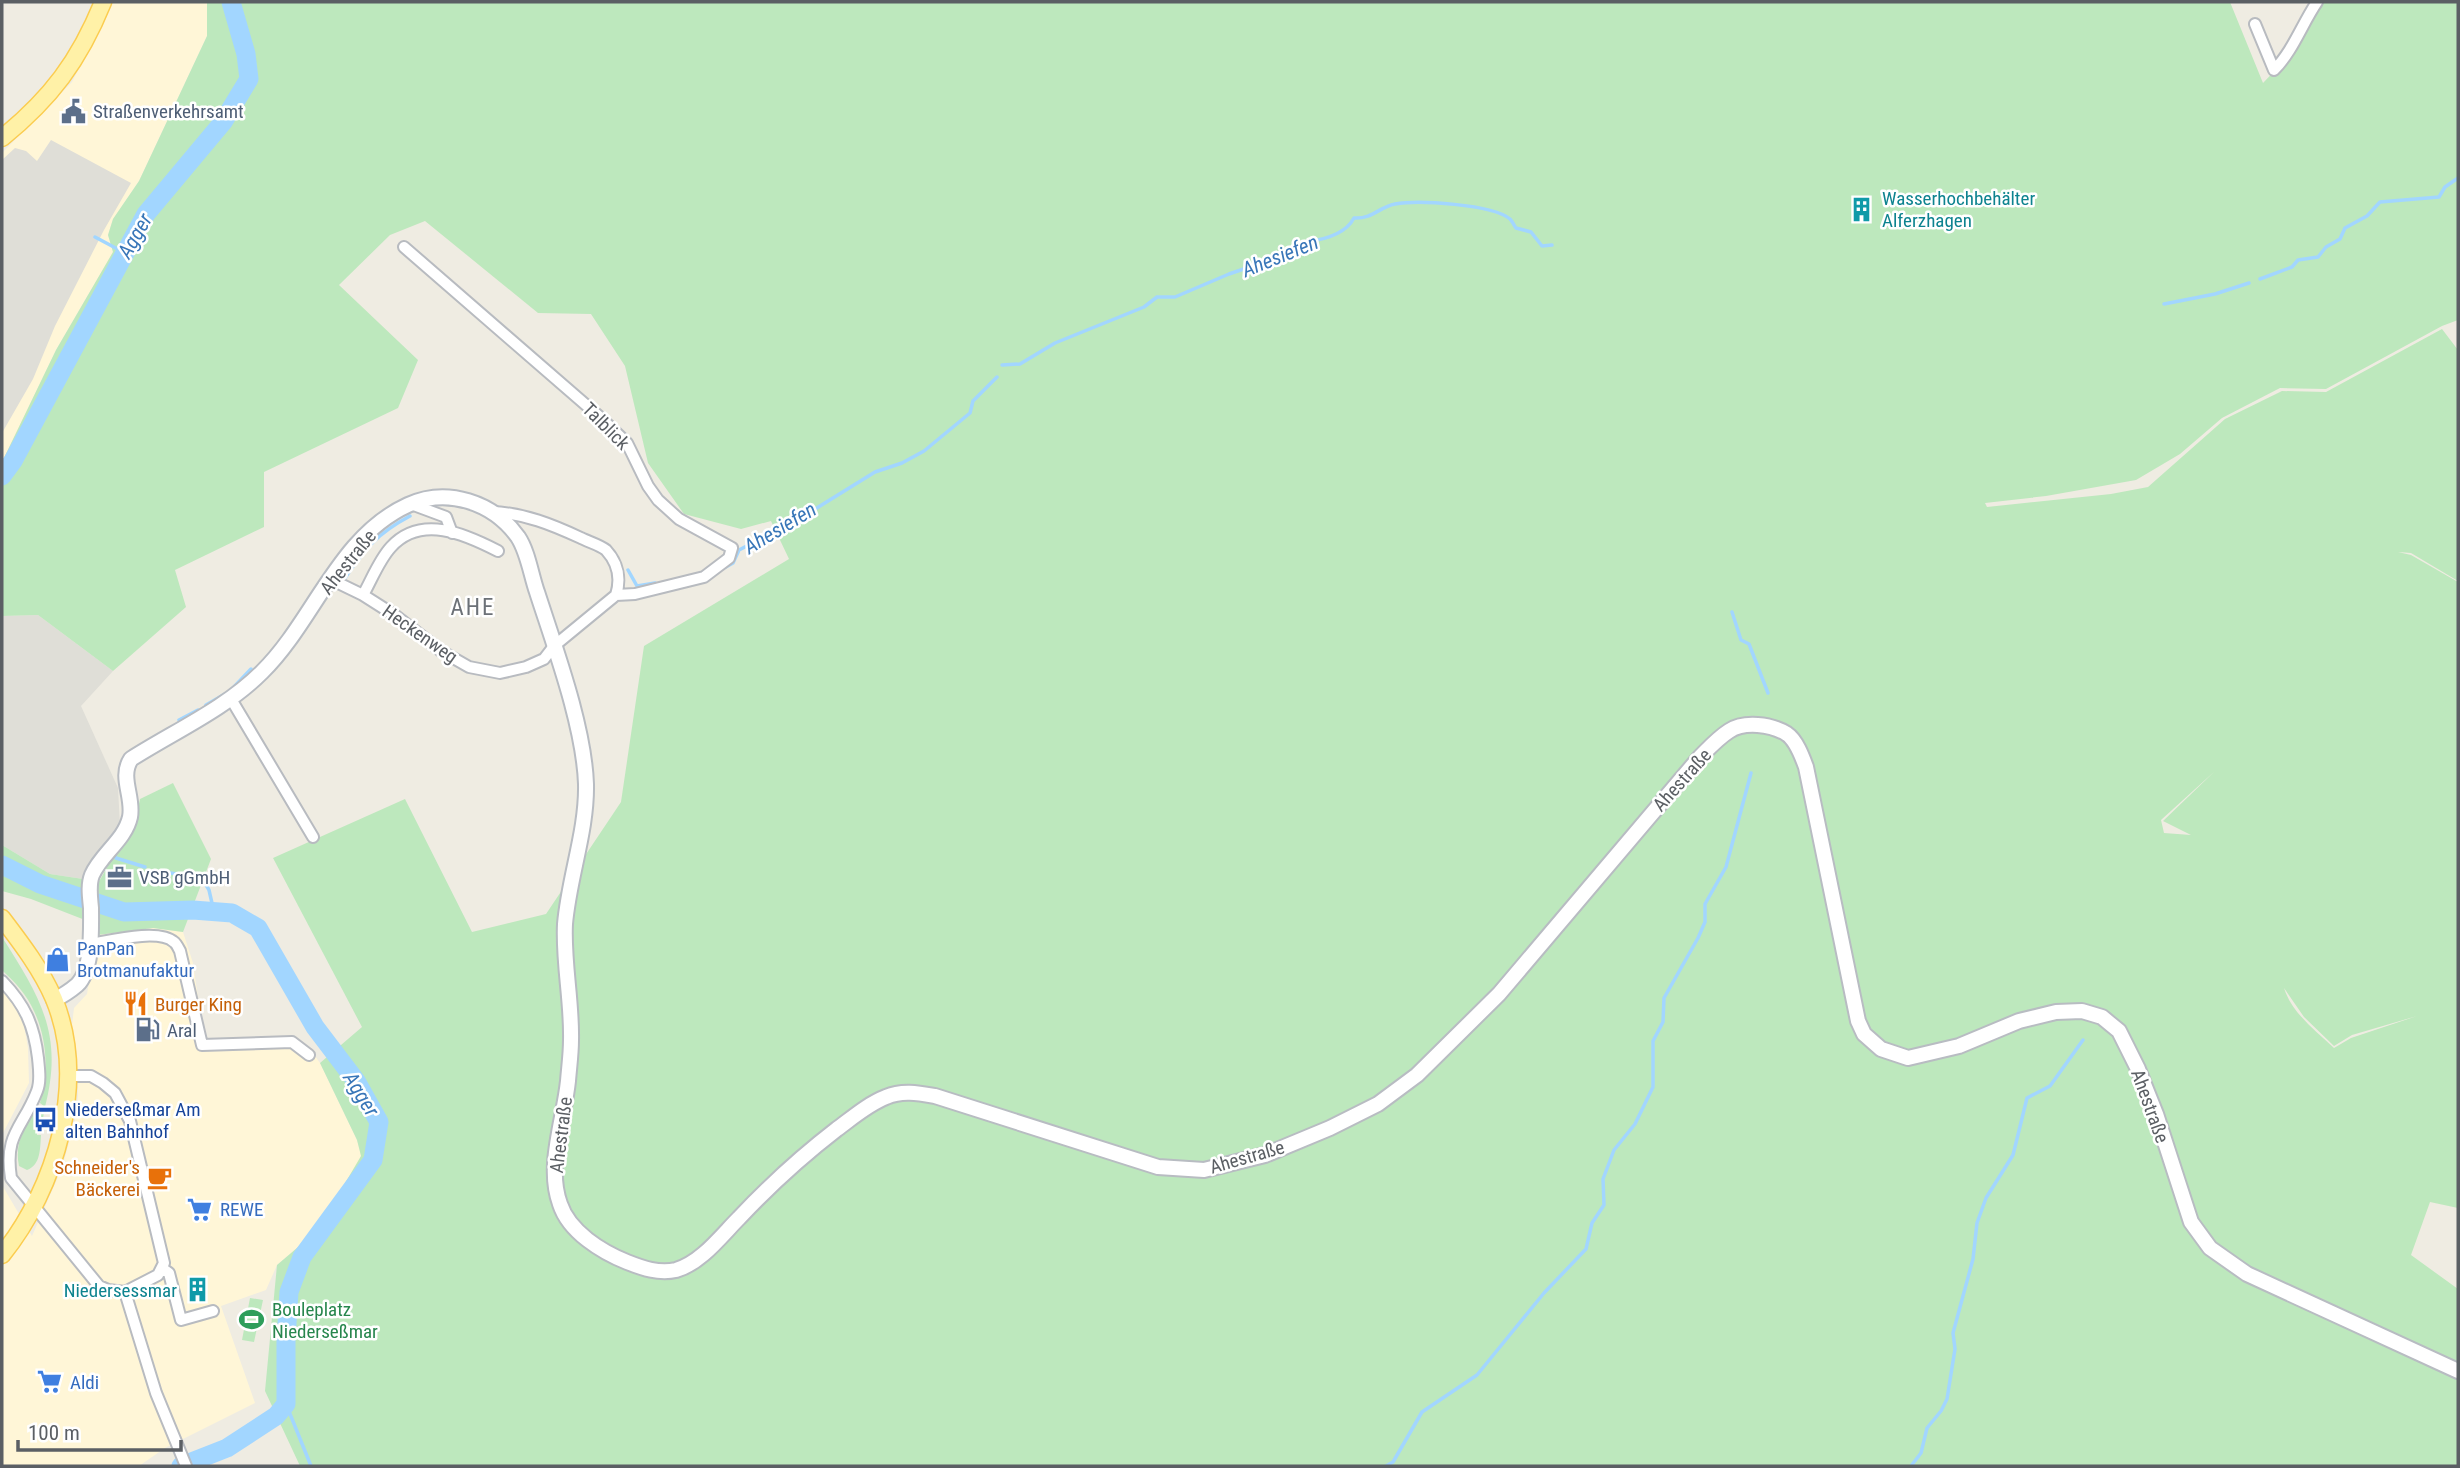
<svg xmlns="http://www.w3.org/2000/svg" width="2460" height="1468" font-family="'Roboto Condensed',sans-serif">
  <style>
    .commercial { fill: #fff6d7 }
    .industrial { fill: #dfded7 }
    .green { fill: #bde8bd; fill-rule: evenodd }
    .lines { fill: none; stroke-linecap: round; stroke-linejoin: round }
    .stream { stroke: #a2d6ff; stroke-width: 3.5 }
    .river { stroke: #a2d6ff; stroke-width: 19 }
    .street-casing { stroke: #b8bbc0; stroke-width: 14 }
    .secondary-casing { stroke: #b8bcc2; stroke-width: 18 }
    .primary-casing { stroke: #fbcc4f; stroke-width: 19 }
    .street { stroke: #fff; stroke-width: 10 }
    .secondary { stroke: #fff; stroke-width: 14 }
    .primary { stroke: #fff1a7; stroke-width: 16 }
    .labels { text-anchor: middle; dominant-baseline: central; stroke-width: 5; stroke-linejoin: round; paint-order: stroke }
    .service-label { font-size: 19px; fill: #4e5e75; stroke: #fff; text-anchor: start }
    .culture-label { font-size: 19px; fill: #0d838f; stroke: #fff; text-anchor: start }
    .street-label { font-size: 19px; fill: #5b5f64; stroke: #fff }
    .shop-label { font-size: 19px; fill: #366cbe; stroke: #fff; text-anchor: start }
    .food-label { font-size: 19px; fill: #c56008; stroke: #fff; text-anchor: start }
    .transit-label { font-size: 19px; fill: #164399; stroke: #fff; text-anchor: start }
    .leisure-label { font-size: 19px; fill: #27864d; stroke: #fff; text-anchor: start }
    .water-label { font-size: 21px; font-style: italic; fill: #3876b8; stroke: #fff }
    .quarter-label { font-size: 23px; letter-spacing: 2px; fill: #6c7177; stroke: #fff }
  </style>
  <rect width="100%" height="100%" fill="#efece2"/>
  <path class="commercial" d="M113 2H207V36L139 181 113 219 108 235 113 252 56 350 2 462V153L72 82Z
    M153 928 183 932 193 963 204 1039 294 1037 313 1053 320 1063 357 1140 362 1156 324 1219 304 1242 277 1265 266 1290 221 1306 255 1403 165 1448 139 1466H2V1185L32 1236 62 1168 75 1120 78 1096 77 1054 72 1025 74 1008 87 994 97 935Z
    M2 989 16 1005 23 1020 28 1048 29 1083 2 1135Z"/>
  <path class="industrial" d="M51 140 131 183 104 230 55 326 33 379 2 433V160L15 148 26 151 37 161Z
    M38 615 113 671 81 706 118 788 120 825 83 879 50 874 2 845V616Z"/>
  <path class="green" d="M207 2H2230L2263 83 2288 57 2318 2H2458V320L2442 326 2326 389 2280 388 2222 418 2180 454 2136 480 2046 496 1985 503 1987 507 2111 494 2148 487 2225 419 2282 391 2326 392 2442 329 2458 350V581L2411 553 2398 552 2411 555 2458 582V1208L2430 1202 2411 1255 2458 1289V1466H300L265 1391 277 1265 304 1242 324 1219 361 1156 357 1140 320 1063 362 1027 273 858 405 799 472 932 546 914 621 802 644 646 789 559 771 521 741 529 684 514 648 463 625 366 591 314 538 313 425 221 390 235 339 285 418 360 398 408 264 472V527L175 570 186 607 113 671 38 615 2 616V462L56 350 113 252 108 235 113 219 139 181 207 36ZM2215 771 2163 821 2191 835 2164 833 2161 820ZM2284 988 2304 1017 2334 1046 2352 1035 2417 1016 2351 1038 2334 1048C2315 1030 2292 1013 2284 988Z
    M173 783 211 859 183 932 153 928 97 935V885L114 855 134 827 140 799Z
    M2 845 50 874 83 879 85 920 31 899 2 891Z
    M2 937C40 997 64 1034 45 1107L40 1103C51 1068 46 1024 24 994 18 985 9 977 2 970Z
    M36 1109 44 1112 42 1125H37V1135H41C40 1148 41 1165 27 1170L19 1166C14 1143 25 1127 36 1109Z
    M250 1298 263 1300 254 1342 242 1340Z"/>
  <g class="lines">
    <path class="stream" d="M95 237 125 253
      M2260 279 2292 267 2298 260 2318 257 2326 247 2340 239 2345 228 2367 216 2380 202 2439 197 2445 187 2458 178
      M2164 304 2215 294 2249 283
      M1002 365 1020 364 1055 343 1144 307 1157 297H1175L1229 274 1297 251 1305 242C1323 240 1345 235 1354 218 1373 219 1379 207 1395 204 1418 200 1492 204 1510 219 1512 221 1514 225 1516 228L1531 232 1542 246 1552 245
      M724 568 733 563 739 550 799 519 875 472 902 463 924 451 970 413 973 401 997 377
      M628 570 637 586 655 583
      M345 578C364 549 378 533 410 516
      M1732 612 1741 640 1749 644 1768 693
      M231 690 251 669
      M206 705 225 694
      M179 720 198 710
      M113 853 116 858 145 867
      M164 872 202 878 209 890 214 912
      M286 1404 311 1466
      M1386 1466 1393 1462 1422 1412 1477 1375 1544 1293 1586 1249 1592 1223 1604 1205 1603 1179 1614 1150 1635 1124 1653 1087V1041L1663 1022 1664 998 1698 938 1705 922V904L1726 867 1751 773
      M1911 1466 1921 1453 1927 1428 1941 1411 1947 1399 1955 1349 1953 1333 1973 1259 1977 1223 1986 1198 2013 1155 2027 1098 2050 1086 2083 1040"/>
    <path class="river" d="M2 476 13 461 146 214 223 122 249 79 246 54 231 2
      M2 865 40 884 124 912 193 910 232 913 258 928 315 1027 356 1081 379 1122 373 1160 302 1257 289 1292 286 1339V1404L276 1416 227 1448 181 1466"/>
    <defs>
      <path id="street" d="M2255 24 2274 70C2293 51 2302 24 2317 2
        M411 504 446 517 452 533
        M492 512C524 513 553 525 581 538 589 542 600 545 606 550 618 563 621 579 616 595
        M330 579 363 595 396 616 441 651 469 667 500 673 526 667 544 659 554 646 616 595 635 594 704 577 729 558 732 548 679 519 658 500 648 486 627 443 601 418 404 247
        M363 595C372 579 379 560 391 547 421 514 465 534 498 551
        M231 699 313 837
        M90 944C109 941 159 928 174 942 176 943 179 949 180 951L202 1045 292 1042 309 1055
        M2 981C25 1005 34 1025 38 1058 39 1069 41 1081 37 1091 23 1128 4 1133 11 1178L99 1286 108 1290 125 1292
        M68 1076H91L103 1083 115 1093 130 1121 164 1263 158 1275 125 1292
        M162 1268 169 1273 181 1320 213 1311
        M125 1292 156 1393 186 1466"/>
      <path id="secondary" d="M54 1000C62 996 70 991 77 985 93 970 91 928 91 908 90 897 88 885 92 875 101 854 125 840 130 817 134 797 119 777 131 759 175 731 225 709 262 672 314 621 338 537 408 505 447 487 493 502 518 537 528 552 531 575 537 592 555 648 584 726 586 784 587 831 569 877 565 924 563 962 572 1001 571 1040 571 1054 569 1068 568 1081 564 1120 546 1166 560 1204 569 1232 602 1252 627 1262 642 1268 659 1274 676 1270 701 1263 721 1236 739 1218 770 1185 802 1156 837 1129 852 1118 868 1104 886 1097 902 1090 918 1093 935 1096L1158 1167 1204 1170 1265 1155 1330 1128 1378 1104 1417 1075 1499 994 1700 757C1709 748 1718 738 1729 731 1744 721 1771 724 1787 734 1796 740 1802 756 1806 767L1858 1021 1864 1034 1881 1049 1908 1058 1959 1046 2019 1021 2056 1012 2082 1011 2102 1017 2119 1031 2138 1069 2156 1114 2191 1222 2210 1248 2247 1274 2458 1371"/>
      <path id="primary" d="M2 138C51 98 79 61 103 2
        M2 918C21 943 41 969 54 999 88 1082 56 1188 2 1255"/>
    </defs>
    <use href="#street" class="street-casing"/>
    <use href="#secondary" class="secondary-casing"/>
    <use href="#primary" class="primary-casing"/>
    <use href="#street" class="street"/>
    <use href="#secondary" class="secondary"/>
    <use href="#primary" class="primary"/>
  </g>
  <defs>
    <symbol id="civic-bare" viewBox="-9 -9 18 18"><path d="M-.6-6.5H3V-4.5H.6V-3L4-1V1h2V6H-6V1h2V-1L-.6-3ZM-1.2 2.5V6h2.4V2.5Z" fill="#5c6f8a" stroke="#fff" stroke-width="2.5" paint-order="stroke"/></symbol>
    <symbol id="building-bare" viewBox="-9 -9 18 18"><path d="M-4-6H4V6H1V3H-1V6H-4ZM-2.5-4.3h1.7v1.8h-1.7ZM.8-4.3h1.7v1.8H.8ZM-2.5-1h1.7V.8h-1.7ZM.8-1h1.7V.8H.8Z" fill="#0f9aa8" stroke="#fff" stroke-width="2.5" paint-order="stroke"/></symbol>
    <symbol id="office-bare" viewBox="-9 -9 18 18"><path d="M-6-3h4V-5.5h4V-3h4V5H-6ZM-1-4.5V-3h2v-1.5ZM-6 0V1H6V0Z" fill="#5c6f8a" stroke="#fff" stroke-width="2.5" paint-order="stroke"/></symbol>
    <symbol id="shop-bare" viewBox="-9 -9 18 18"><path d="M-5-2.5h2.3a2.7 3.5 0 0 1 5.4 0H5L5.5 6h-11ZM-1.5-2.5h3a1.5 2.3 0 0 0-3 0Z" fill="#3f7fe0" stroke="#fff" stroke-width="2.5" paint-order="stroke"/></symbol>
    <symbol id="restaurant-bare" viewBox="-9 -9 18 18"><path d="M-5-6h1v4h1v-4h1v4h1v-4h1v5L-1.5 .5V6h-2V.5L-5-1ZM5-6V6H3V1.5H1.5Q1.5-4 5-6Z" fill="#e8710a" stroke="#fff" stroke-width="2.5" paint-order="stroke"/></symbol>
    <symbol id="fuel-bare" viewBox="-9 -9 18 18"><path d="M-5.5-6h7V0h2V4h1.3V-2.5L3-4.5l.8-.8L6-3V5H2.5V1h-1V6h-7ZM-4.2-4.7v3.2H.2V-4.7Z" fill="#5c6f8a" stroke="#fff" stroke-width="2.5" paint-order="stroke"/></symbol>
    <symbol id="bus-bare" viewBox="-9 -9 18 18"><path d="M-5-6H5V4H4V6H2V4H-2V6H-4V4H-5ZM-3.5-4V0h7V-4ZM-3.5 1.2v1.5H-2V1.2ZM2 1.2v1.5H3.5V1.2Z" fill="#1a4fb4" stroke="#fff" stroke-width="2.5" paint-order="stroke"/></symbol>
    <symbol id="cafe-bare" viewBox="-9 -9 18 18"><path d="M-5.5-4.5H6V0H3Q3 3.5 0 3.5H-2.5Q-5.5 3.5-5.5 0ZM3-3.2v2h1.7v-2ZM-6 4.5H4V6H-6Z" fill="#e8710a" stroke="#fff" stroke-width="2.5" paint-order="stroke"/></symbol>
    <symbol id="supermarket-bare" viewBox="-9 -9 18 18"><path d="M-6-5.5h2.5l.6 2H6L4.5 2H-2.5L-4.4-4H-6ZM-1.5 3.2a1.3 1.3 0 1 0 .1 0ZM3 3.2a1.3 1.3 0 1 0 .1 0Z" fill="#3f7fe0" stroke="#fff" stroke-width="2.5" paint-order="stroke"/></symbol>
    <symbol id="stadium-bare" viewBox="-9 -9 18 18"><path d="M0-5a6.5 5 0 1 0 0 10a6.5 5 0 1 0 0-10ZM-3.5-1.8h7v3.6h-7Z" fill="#2e9e5b" stroke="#fff" stroke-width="2.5" paint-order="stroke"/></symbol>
  </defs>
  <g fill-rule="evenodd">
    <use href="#civic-bare" x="56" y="94" width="35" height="35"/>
    <use href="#building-bare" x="1844" y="192" width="35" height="35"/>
    <use href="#office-bare" x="102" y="860" width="35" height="35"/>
    <use href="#shop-bare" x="40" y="942" width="35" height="35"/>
    <use href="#restaurant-bare" x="118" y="986" width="35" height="35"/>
    <use href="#fuel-bare" x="130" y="1012" width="35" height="35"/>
    <use href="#bus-bare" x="28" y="1102" width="35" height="35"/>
    <use href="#cafe-bare" x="142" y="1160" width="35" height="35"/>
    <use href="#supermarket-bare" x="182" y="1192" width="35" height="35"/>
    <use href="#building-bare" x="180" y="1272" width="35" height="35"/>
    <use href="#stadium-bare" x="234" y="1302" width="35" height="35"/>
    <use href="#supermarket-bare" x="32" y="1364" width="35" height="35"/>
  </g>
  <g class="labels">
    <g class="service-label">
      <text x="93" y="111">Straßenverkehrsamt</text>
      <text x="139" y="877">VSB gGmbH</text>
      <text x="167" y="1030">Aral</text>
    </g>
    <g class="culture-label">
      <text x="1882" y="198">Wasserhochbehälter<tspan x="1882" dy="22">Alferzhagen</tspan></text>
      <text x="177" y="1290" text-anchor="end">Niedersessmar</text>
    </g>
    <g class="street-label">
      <text transform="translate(606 426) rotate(45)">Talblick</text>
      <text transform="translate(348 562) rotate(-51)">Ahestraße</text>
      <text transform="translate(420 634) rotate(35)">Heckenweg</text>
      <text transform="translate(1682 780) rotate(-48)">Ahestraße</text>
      <text transform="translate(2150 1106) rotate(70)">Ahestraße</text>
      <text transform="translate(561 1135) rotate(-83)">Ahestraße</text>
      <text transform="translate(1247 1157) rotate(-16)">Ahestraße</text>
    </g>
    <g class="shop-label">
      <text x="77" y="948">PanPan<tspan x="77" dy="22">Brotmanufaktur</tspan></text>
      <text x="220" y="1209">REWE</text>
      <text x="70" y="1382">Aldi</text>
    </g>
    <g class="food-label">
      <text x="155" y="1004">Burger King</text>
      <text x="140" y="1167" text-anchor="end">Schneider's<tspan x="140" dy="22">Bäckerei</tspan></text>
    </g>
    <g class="transit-label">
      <text x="65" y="1109">Niederseßmar Am<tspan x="65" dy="22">alten Bahnhof</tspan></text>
    </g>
    <g class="leisure-label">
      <text x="272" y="1309">Bouleplatz<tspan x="272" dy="22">Niederseßmar</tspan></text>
    </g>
    <g class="water-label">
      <text transform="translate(135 236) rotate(-60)">Agger</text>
      <text transform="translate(1280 256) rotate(-22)">Ahesiefen</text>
      <text transform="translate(780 528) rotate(-31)">Ahesiefen</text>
      <text transform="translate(361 1094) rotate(58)">Agger</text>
    </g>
    <g class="quarter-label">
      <text x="473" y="607">AHE</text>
    </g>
  </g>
  <rect width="2460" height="1468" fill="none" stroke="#5b5f64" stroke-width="7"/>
  <path d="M18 1440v10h163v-10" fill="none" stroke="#5b5f64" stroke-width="3.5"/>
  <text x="28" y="1440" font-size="21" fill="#5b5f64" stroke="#ffffff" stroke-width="5" paint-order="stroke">100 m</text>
</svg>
